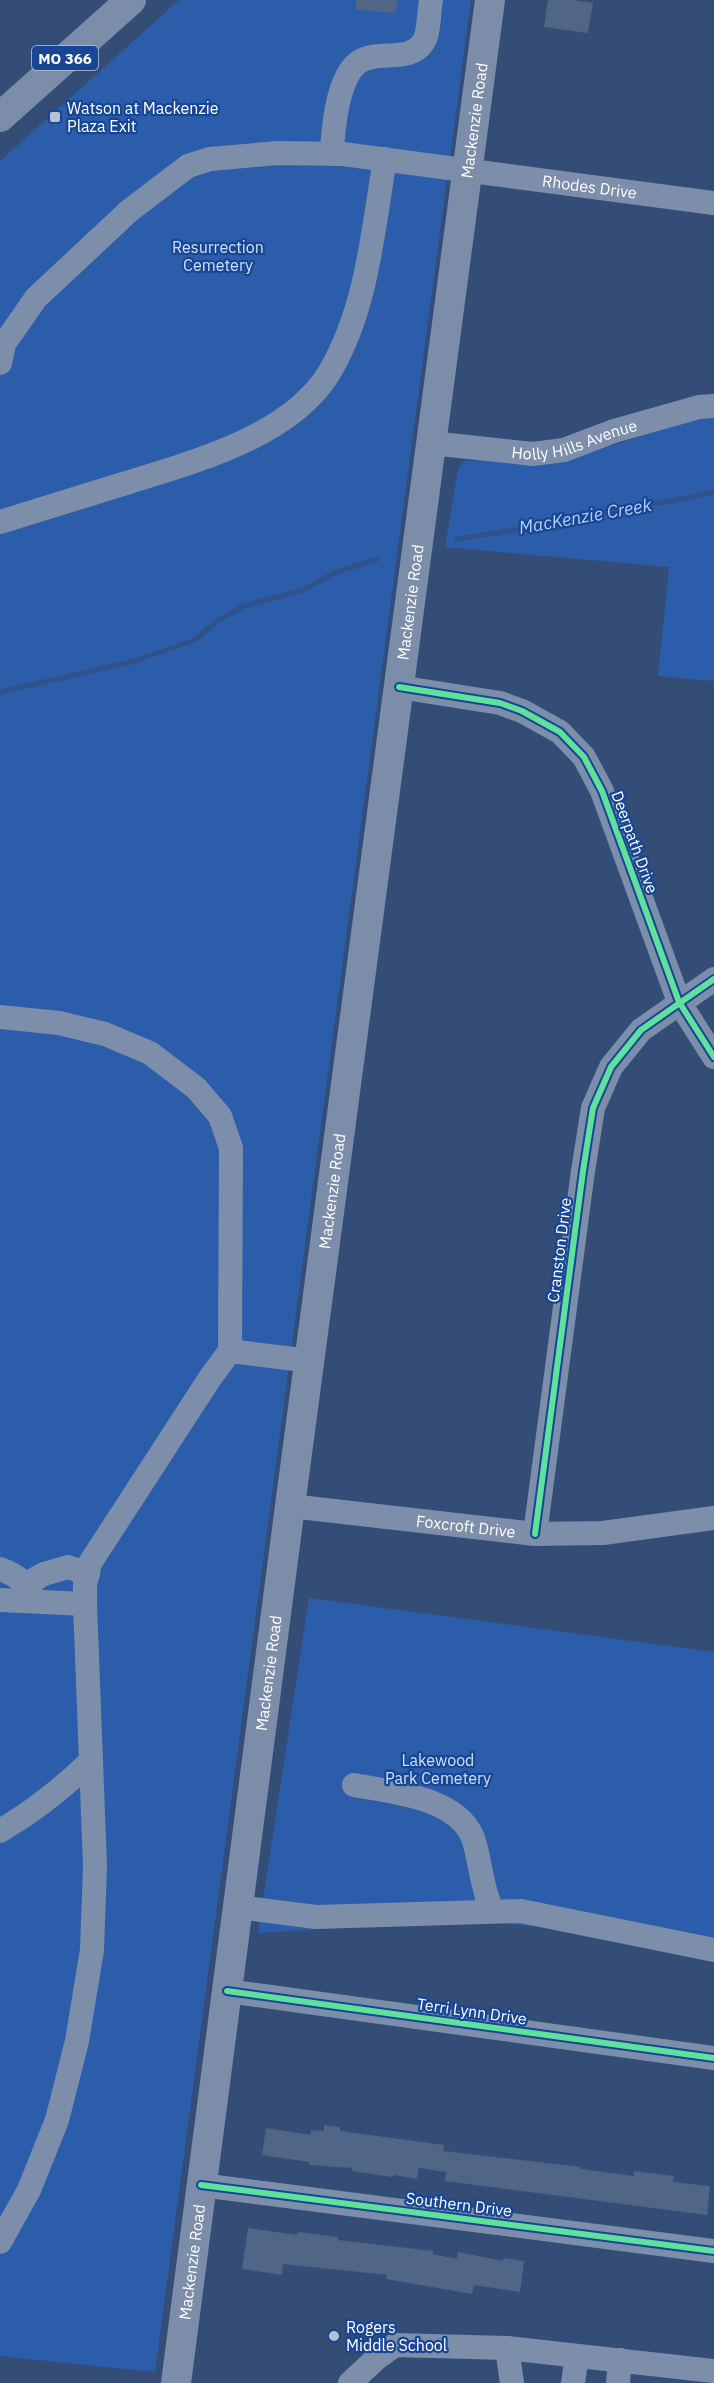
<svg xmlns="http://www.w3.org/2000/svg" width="714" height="2383" font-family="'IBM Plex Sans',sans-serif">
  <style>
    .green { fill: #2b5dab }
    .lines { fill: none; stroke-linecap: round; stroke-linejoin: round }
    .stream { stroke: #30528a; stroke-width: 5 }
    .building { fill: #516586 }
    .minor { stroke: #7c8eaa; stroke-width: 24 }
    .major { stroke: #7b8da9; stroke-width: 30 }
    .cycleway-casing { stroke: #174694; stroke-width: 10 }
    .cycleway { stroke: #60e19b; stroke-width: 6 }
    .poi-dot { fill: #b8c1cf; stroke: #174694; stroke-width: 2 }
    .labels { text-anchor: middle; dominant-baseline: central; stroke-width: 4.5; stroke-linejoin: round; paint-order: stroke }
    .shield { fill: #174694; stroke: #b9c8df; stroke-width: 1.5 }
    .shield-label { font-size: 15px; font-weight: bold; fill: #fff }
    .poi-label { font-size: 16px; fill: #fff; stroke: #174694; text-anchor: start }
    .street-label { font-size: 16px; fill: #fff; stroke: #174694 }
    .park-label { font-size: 16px; fill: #cee0fc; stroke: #174694 }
    .water-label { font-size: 18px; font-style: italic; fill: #b3cff8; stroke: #174694 }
  </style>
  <rect width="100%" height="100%" fill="#344d77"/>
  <path class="green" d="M179 0H471L155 2372 0 2356V161Z
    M714 417V681L658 676 669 567 445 547 458 469 464 461 579 456 695 419Z
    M309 1598 714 1652V1958L555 1929 473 1920 258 1933Z"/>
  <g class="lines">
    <path class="stream" d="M457 539 535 527 609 511 678 500 714 492
      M0 692 131 662 195 640 217 621 244 606 303 590 336 572 377 559"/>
  </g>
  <path class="building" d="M356 0H397L396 13 356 10Z
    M548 0H574L593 3 588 33 544 27Z
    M324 2125 340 2127V2131L444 2145 443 2151 581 2167V2169L634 2176V2171L674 2176 673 2182 710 2186 707 2215 445 2181 446 2172 419 2168 417 2179 394 2175 393 2177 351 2171 352 2168 309 2165V2162L262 2155 266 2128 311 2135V2130L324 2131Z
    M248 2228 297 2235 298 2232 338 2237V2240L433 2251V2254L457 2259 458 2252 503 2261 504 2258 524 2261 520 2292 474 2285 472 2294 386 2279 387 2275 283 2264 282 2275 242 2269Z"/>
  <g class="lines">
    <g class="minor">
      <path d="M332 154C333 130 337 77 359 62 377 49 411 64 424 41 429 33 429 10 431 0"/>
      <path id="s1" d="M0 363 4 344 36 298 129 211 188 166 210 159 278 153 343 154 714 203"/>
      <path id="s2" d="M431 443 533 454 564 450 614 431 699 407 714 406"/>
      <path d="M0 522C42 509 84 496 126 483 193 462 290 437 329 373 367 310 373 230 385 159"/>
      <path d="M399 687 500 703 522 711 560 732 584 757 602 791 679 1002 714 1057"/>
      <path d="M0 1017 59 1023 105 1034 150 1053 196 1088 220 1116 231 1148 230 1351 210 1378 90 1563 85 1585V1604L95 1866 92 1950 77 2041 57 2120 29 2190 0 2242"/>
      <path d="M230 1351 310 1361"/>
      <path id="s3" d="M290 1506 535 1534 603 1533 714 1518"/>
      <path d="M535 1534 583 1171 593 1108 611 1067 641 1030 714 979"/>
      <path d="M0 1569C17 1575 25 1582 33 1597"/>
      <path d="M26 1584 44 1574 68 1567 88 1574"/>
      <path d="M0 1600 85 1604"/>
      <path d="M354 1785C391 1792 457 1797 473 1838 481 1862 481 1887 492 1910"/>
      <path d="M0 1831C34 1811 63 1788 91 1761"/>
      <path d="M238 1907 316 1917 521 1911 714 1950"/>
      <path d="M227 1991 714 2058"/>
      <path d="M201 2185 714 2251"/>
      <path d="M507 2348 512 2383"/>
      <path d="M350 2383 377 2358 395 2345 507 2348 714 2371"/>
      <path d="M573 2383 577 2356"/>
      <path d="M618 2383 620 2360"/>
    </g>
    <g class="major">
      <path d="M0 117 131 0"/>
      <path id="s4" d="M176 2383 290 1506 490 0"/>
    </g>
    <defs>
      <path id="cycleway" d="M399 687 500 703 522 711 560 732 584 757 602 791 679 1002 714 1057
        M535 1534 583 1171 593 1108 611 1067 641 1030 714 979
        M227 1991 714 2058
        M201 2185 714 2251"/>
    </defs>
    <use href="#cycleway" class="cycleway-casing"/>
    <use href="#cycleway" class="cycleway"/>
  </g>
  <g class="poi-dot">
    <rect x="49" y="111" width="12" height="12" rx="3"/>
    <circle cx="334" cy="2336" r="6"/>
  </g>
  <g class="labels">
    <rect class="shield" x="32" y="46" width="66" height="24" rx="4.5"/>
    <g class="shield-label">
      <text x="65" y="58">MO 366</text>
    </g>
    <g class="poi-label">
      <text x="67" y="108">Watson at Mackenzie<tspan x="67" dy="18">Plaza Exit</tspan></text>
      <text x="346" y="2327">Rogers<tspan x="346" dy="18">Middle School</tspan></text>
    </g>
    <g class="street-label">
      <text stroke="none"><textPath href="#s4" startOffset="2282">Mackenzie Road</textPath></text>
      <text stroke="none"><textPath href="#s1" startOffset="682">Rhodes Drive</textPath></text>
      <text stroke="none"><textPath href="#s2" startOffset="146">Holly Hills Avenue</textPath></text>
      <text stroke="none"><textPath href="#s4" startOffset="1796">Mackenzie Road</textPath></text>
      <text transform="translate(635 842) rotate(70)">Deerpath Drive</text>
      <text stroke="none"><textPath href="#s4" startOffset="1202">Mackenzie Road</textPath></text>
      <text transform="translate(559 1250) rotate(-83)">Cranston Drive</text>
      <text stroke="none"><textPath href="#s3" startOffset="177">Foxcroft Drive</textPath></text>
      <text stroke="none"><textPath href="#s4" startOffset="716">Mackenzie Road</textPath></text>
      <text transform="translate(472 2011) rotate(8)">Terri Lynn Drive</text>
      <text transform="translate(459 2204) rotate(7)">Southern Drive</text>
      <text stroke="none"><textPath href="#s4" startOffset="122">Mackenzie Road</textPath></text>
    </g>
    <g class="park-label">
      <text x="218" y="247">Resurrection<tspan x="218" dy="18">Cemetery</tspan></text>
      <text x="438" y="1760">Lakewood<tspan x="438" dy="18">Park Cemetery</tspan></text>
    </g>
    <g class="water-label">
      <text transform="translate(585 516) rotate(-10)">MacKenzie Creek</text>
    </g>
  </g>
</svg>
